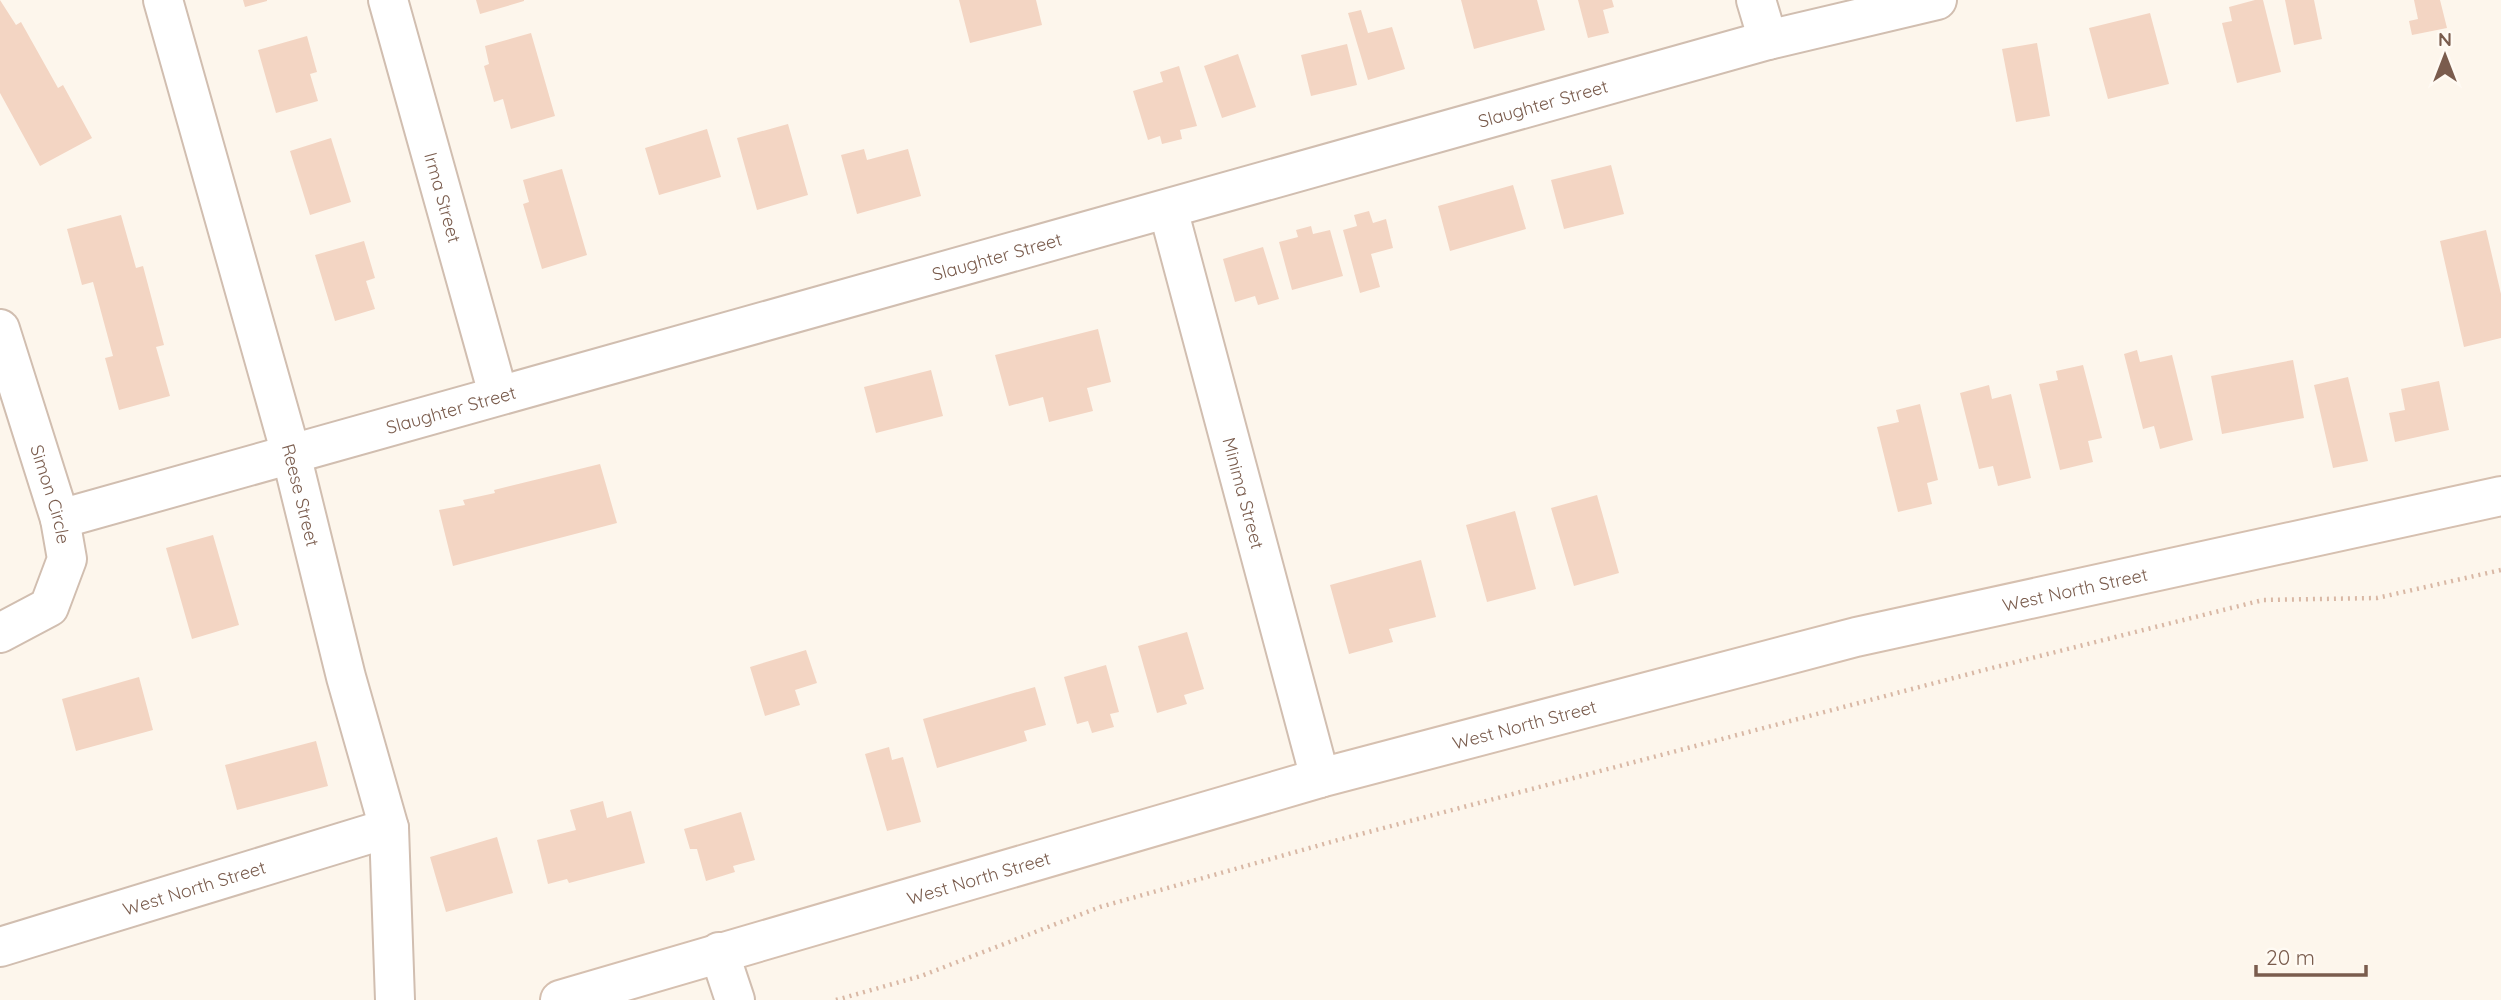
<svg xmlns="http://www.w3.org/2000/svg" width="2501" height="1000" font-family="Quicksand,sans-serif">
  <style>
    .building { fill: #f3d5c3 }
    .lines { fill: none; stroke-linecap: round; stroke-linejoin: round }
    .street-casing { stroke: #d1beb0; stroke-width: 42 }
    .secondary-casing { stroke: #d6c0b0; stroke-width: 42 }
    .path { stroke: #d9b8a5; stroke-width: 4.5; stroke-dasharray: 2 5; stroke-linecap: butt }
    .street { stroke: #fff; stroke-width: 38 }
    .secondary { stroke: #fff; stroke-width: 38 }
    .labels { text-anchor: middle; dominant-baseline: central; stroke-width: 7; stroke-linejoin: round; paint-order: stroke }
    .street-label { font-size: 18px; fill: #7a5c4d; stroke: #fffaf3 }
  </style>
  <rect width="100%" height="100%" fill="#fdf6ec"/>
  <path class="building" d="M0 0 16 25 21 22 58 88 63 85 92 138 40 166 0 93Z
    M243 0H267V1L245 7Z
    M476 0H524V1L480 14Z
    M959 0H1036L1042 25 970 43Z
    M1461 0H1537L1545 30 1474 49Z
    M1578 0H1612L1614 7 1603 10 1609 33 1588 38Z
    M2255 0H2263L2281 72 2237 83 2222 23 2232 21 2229 7Z
    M2285 0H2314L2322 39 2294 45Z
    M2414 0H2440L2447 28 2412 35 2409 21 2418 19Z
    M1361 10 1368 33 1392 27 1405 69 1368 80 1348 13Z
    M2150 13 2169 84 2108 99 2089 28Z
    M531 33 555 116 511 129 503 99 494 102 484 66 489 64 485 46Z
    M307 36 317 72 310 74 318 101 276 113 258 50Z
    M2037 43 2050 116 2016 122 2002 49Z
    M1347 44 1357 85 1311 96 1301 55Z
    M1238 54 1256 107 1222 118 1204 66Z
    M1179 66 1197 126 1180 130 1182 139 1162 144 1160 136 1148 140 1133 91 1163 82 1160 72Z
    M788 124 808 195 757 210 737 138Z
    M707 129 721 177 659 195 645 148Z
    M331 138 351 202 310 215 290 151Z
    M864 149 867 160 908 149 921 196 857 214 841 155Z
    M1611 165 1624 214 1564 229 1551 180Z
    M562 169 587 255 542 269 523 204 529 202 523 180Z
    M1513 185 1526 229 1450 251 1438 206Z
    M1369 211 1373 223 1386 219 1393 248 1371 254 1380 287 1360 293 1343 230 1357 226 1354 215Z
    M121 215 136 268 143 266 164 345 156 347 170 396 119 410 105 358 113 356 93 282 82 285 67 229Z
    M1311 226 1313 234 1330 230 1343 276 1292 290 1279 242 1298 237 1296 230Z
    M2486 230 2501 294V338L2464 347 2440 241Z
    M364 241 375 278 366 281 375 309 335 321 315 255Z
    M1263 247 1279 299 1258 305 1255 296 1235 302 1223 259Z
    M1098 329 1111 382 1087 388 1093 411 1049 422 1043 397 1009 406 995 355Z
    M2137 350 2140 362 2172 355 2193 440 2160 449 2154 426 2143 429 2124 354Z
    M2293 360 2304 418 2222 434 2211 376Z
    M2083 365 2102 438 2088 441 2093 462 2060 470 2039 384 2058 380 2056 371Z
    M931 370 943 416 876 433 864 387Z
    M2348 377 2368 461 2333 468 2314 385Z
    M2439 381 2449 430 2395 442 2389 413 2405 410 2401 389Z
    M1989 385 1992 399 2011 394 2031 478 1998 486 1993 466 1979 469 1960 393Z
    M1920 404 1938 480 1927 483 1932 504 1898 512 1877 427 1899 422 1896 410Z
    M600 464 617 523 453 566 439 510 465 505 463 500 495 493 494 490Z
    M1597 495 1619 573 1574 586 1551 508Z
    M1515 511 1536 589 1487 602 1466 525Z
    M213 535 239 625 192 639 166 548Z
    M1421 560 1436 617 1389 629 1393 642 1349 654 1330 585Z
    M1187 632 1204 689 1184 695 1187 704 1157 713 1138 646Z
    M806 650 817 683 795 690 800 705 765 716 750 667Z
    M1106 665 1119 712 1110 714 1114 727 1092 733 1088 721 1077 724 1064 677Z
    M139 677 153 730 76 751 62 699Z
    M1035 687 1046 725 1024 731 1027 741 937 768 923 719Z
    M316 741 328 786 237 810 225 765Z
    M889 747 892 760 903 757 921 822 887 831 865 754Z
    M603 801 607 818 631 811 645 863 569 883 567 879 548 884 537 840 576 830 570 810Z
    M741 812 755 860 733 866 735 872 706 881 697 849H690L684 829Z
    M497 837 513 893 446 912 430 857Z"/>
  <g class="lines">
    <defs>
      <g id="street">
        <path id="s1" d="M163 0 291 454 346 677 389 828 395 1000"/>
        <path id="s2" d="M388 0 498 394"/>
        <path d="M1756 0 1768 40"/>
        <path id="s3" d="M1168 209 1320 778"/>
        <path id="s4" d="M0 329 60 519 67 559 49 607 0 633"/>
        <path id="s5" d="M60 519 1768 40 1937 0"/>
        <path id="s6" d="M0 947 389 828"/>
        <path d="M719 952 735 1000"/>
      </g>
      <g id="secondary">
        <path id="s7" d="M560 1000 1320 778 1856 637 2501 496"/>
      </g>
    </defs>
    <use href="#street" class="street-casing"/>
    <use href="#secondary" class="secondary-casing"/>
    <path class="path" d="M836 1000 921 976 1100 907 1338 840 1988 669 2263 600 2377 598 2501 570"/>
    <use href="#street" class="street"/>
    <use href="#secondary" class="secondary"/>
  </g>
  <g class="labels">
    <g class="street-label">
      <text stroke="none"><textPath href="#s5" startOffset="1540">Slaughter Street</textPath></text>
      <text stroke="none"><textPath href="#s2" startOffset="205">Irma Street</textPath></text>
      <text stroke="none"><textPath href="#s5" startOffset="973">Slaughter Street</textPath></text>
      <text stroke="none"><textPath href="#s5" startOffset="406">Slaughter Street</textPath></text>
      <text stroke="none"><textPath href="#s3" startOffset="294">Minima Street</textPath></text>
      <text stroke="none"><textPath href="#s4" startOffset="173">Simon Circle</textPath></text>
      <text stroke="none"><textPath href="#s1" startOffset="514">Reese Street</textPath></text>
      <text stroke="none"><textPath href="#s7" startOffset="1570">West North Street</textPath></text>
      <text stroke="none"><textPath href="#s7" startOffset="1003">West North Street</textPath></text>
      <text stroke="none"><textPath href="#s7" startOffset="436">West North Street</textPath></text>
      <text stroke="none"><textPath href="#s6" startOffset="203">West North Street</textPath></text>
    </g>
  </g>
  <g transform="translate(2445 56)" stroke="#fffaf3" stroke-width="5" paint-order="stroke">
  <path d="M0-5L12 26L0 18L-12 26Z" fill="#7a5c4d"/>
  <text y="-10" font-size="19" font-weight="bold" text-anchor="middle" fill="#7a5c4d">N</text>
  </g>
  <path d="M2256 965v10h110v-10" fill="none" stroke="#7a5c4d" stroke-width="3.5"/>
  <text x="2266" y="965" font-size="21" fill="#7a5c4d" stroke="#fffaf3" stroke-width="5" paint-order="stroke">20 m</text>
</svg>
